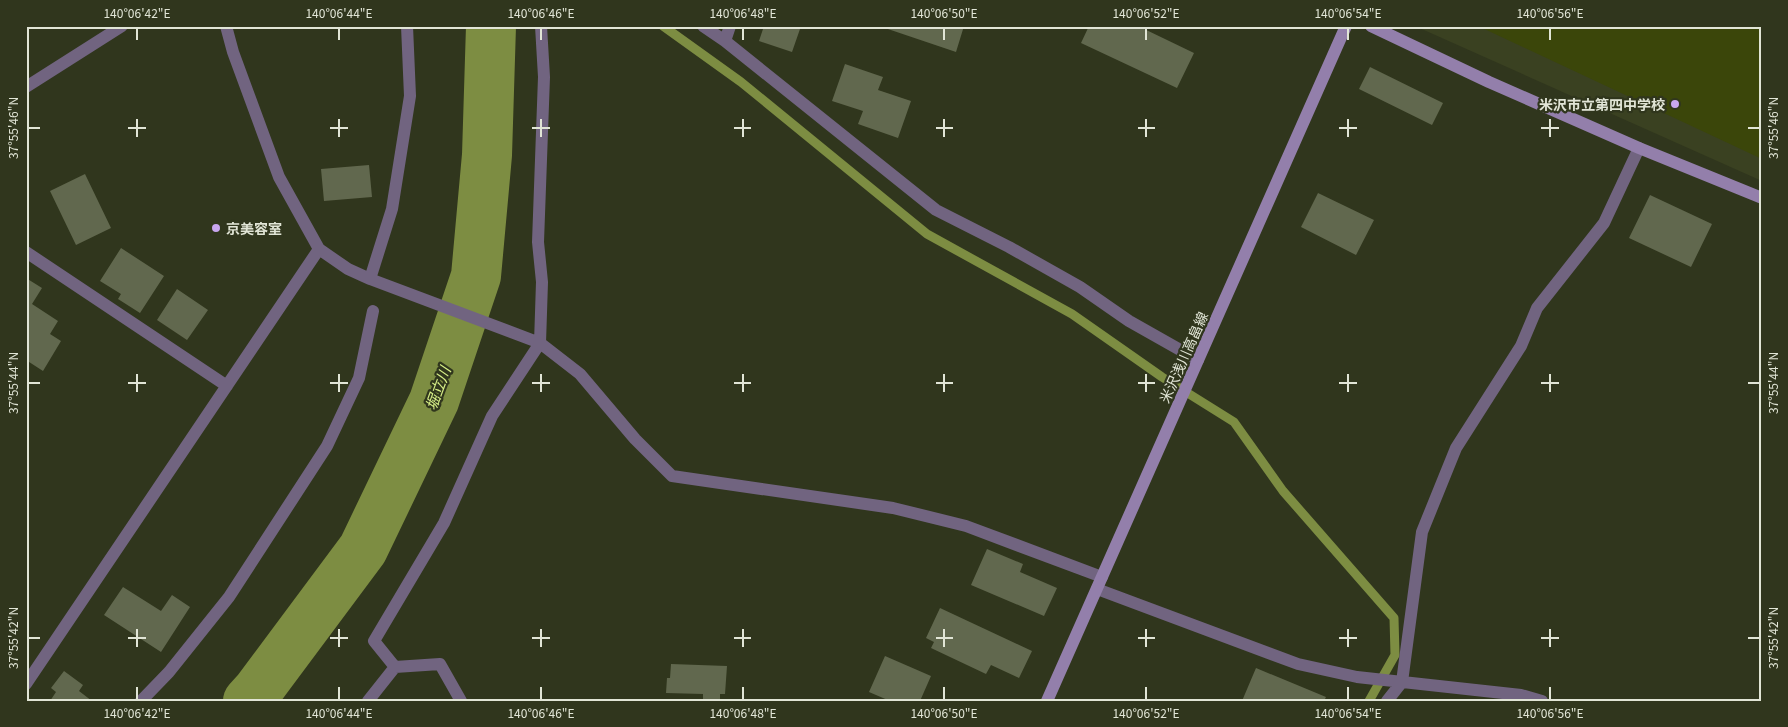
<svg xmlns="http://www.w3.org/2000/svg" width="1788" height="727" font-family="Georgia,'Noto Sans JP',serif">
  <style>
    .built { fill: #3a4121 }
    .green { fill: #3b460a }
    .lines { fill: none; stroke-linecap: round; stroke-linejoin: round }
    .stream { stroke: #7d8d42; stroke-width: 9 }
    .river { stroke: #7d8d42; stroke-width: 50 }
    .building { fill: #61684e }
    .street { stroke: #716480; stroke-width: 12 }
    .secondary { stroke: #937fab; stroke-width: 12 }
    .ticks { fill: none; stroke: #e1e5d6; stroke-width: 2 }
    .poi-dot { fill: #c8a6ef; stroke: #30361d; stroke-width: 2 }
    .labels { text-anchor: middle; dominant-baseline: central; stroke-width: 4.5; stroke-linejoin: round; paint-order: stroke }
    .poi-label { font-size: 14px; font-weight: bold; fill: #e1e5d6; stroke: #30361d; text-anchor: end }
    .street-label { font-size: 14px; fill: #e1e5d6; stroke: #30361d }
    .water-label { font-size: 15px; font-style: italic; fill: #d8f088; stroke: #30361d }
    .neatline { fill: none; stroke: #e1e5d6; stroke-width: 2 }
    .ticks-label { font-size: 12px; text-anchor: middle; fill: #e1e5d6 }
  </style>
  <rect width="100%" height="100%" fill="#30361d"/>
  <path class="built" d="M1415 26H1762V181Z"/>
  <path class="green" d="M1478 26H1762V159Z"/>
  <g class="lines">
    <path class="stream" d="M663 26 741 82 927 234 1072 314 1162 377 1234 422 1283 491 1394 618 1395 655 1369 701"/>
    <path class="river" d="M248 701 258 690 363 549 434 401 476 276 487 155 491 26"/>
  </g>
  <path class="building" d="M764 26H791L800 29 792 52 759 41Z
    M879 26H964L956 52Z
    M1089 26H1138L1194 53 1177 88 1081 43Z
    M845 64 883 77 878 90 911 101 898 138 858 124 863 111 832 101Z
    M1370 67 1443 103 1432 125 1359 89Z
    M369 165 372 197 324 201 321 169Z
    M85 174 111 228 76 245 50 191Z
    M1318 193 1374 220 1356 255 1301 227Z
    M1650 195 1712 224 1691 267 1629 238Z
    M121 248 164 276 140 313 118 299 121 294 100 281Z
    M26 278 42 288 32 304 58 321 50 334 61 341 43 371 26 360 28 333H26Z
    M177 289 208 310 187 340 157 320Z
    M987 549 1023 564 1020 572 1057 588 1044 616 971 585Z
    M123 587 161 611 172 595 190 607 161 652 104 615Z
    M940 608 1032 651 1019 678 991 665 986 674 931 648 934 642 926 638Z
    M885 656 931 676 920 701H890L869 692Z
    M671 664 727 666 725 694H720V700L703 699V694L666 693 667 678H670Z
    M1256 668 1326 697 1324 701H1242Z
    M64 671 83 685 79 691 92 701H50L56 692 51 688Z"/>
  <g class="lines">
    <path class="street" d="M226 26 233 52 279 177 319 249 348 269 370 279 540 343 580 374 635 439 672 476 893 508 966 526 1102 577
      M703 26 725 41 936 210 1009 247 1080 287 1129 321 1198 360
      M725 41 730 26
      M26 87 122 26
      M26 252 227 386
      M370 279 392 209 410 96 407 26
      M1097 589 1298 664 1357 677 1521 695 1542 701
      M395 667 374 641 444 523 492 416 540 343 542 282 538 242 544 77 541 26
      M26 684 319 249
      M141 701 169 672 229 597 327 446 359 378 373 311
      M368 701 395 667 440 664 461 701
      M1387 701 1402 682 1422 532 1456 448 1521 346 1537 308 1604 223 1639 148"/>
    <path class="secondary" d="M1371 26 1489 82 1639 148 1762 198
      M1047 701 1346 26"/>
  </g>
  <path class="ticks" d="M137 28V40M339 28V40M541 28V40M743 28V40M944 28V40M1146 28V40M1348 28V40M1550 28V40M137 119V137M339 119V137M541 119V137M743 119V137M944 119V137M1146 119V137M1348 119V137M1550 119V137M28 128H40M128 128H146M330 128H348M532 128H550M734 128H751M936 128H953M1138 128H1155M1339 128H1357M1541 128H1559M1748 128H1760M137 374V392M339 374V392M541 374V392M743 374V392M944 374V392M1146 374V392M1348 374V392M1550 374V392M28 383H40M128 383H146M330 383H348M532 383H550M734 383H751M936 383H953M1138 383H1155M1339 383H1357M1541 383H1559M1748 383H1760M137 629V647M339 629V647M541 629V647M743 629V647M944 629V647M1146 629V647M1348 629V647M1550 629V647M28 638H40M128 638H146M330 638H348M532 638H550M734 638H751M936 638H953M1138 638H1155M1339 638H1357M1541 638H1559M1748 638H1760M137 687V700M339 687V700M541 687V700M743 687V700M944 687V700M1146 687V700M1348 687V700M1550 687V700"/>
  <g class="poi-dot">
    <circle cx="1675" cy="104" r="5"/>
    <circle cx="216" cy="228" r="5"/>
  </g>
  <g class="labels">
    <g class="poi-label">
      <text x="1665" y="104">米沢市立第四中学校</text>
      <text x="226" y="228" text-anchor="start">京美容室</text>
    </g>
    <g class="street-label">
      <text transform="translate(1183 357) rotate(-66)">米沢浅川高畠線</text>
    </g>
    <g class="water-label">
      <text transform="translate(437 388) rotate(-70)">堀立川</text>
    </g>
  </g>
  <rect width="1788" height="727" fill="none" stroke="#30361d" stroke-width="55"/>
  <rect x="28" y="28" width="1732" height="672" class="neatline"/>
  <g class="ticks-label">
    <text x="137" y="18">140°06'42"E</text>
    <text x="339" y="18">140°06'44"E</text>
    <text x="541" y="18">140°06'46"E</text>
    <text x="743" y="18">140°06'48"E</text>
    <text x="944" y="18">140°06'50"E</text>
    <text x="1146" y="18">140°06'52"E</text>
    <text x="1348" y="18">140°06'54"E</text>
    <text x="1550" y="18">140°06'56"E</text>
    <text transform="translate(14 128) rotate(-90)" y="4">37°55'46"N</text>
    <text transform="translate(1774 128) rotate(-90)" y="4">37°55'46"N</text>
    <text transform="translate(14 383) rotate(-90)" y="4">37°55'44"N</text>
    <text transform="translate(1774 383) rotate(-90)" y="4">37°55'44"N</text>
    <text transform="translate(14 638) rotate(-90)" y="4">37°55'42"N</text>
    <text transform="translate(1774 638) rotate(-90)" y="4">37°55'42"N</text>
    <text x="137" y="718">140°06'42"E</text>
    <text x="339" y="718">140°06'44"E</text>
    <text x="541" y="718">140°06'46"E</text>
    <text x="743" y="718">140°06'48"E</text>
    <text x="944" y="718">140°06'50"E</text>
    <text x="1146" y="718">140°06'52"E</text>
    <text x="1348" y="718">140°06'54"E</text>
    <text x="1550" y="718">140°06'56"E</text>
  </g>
</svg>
